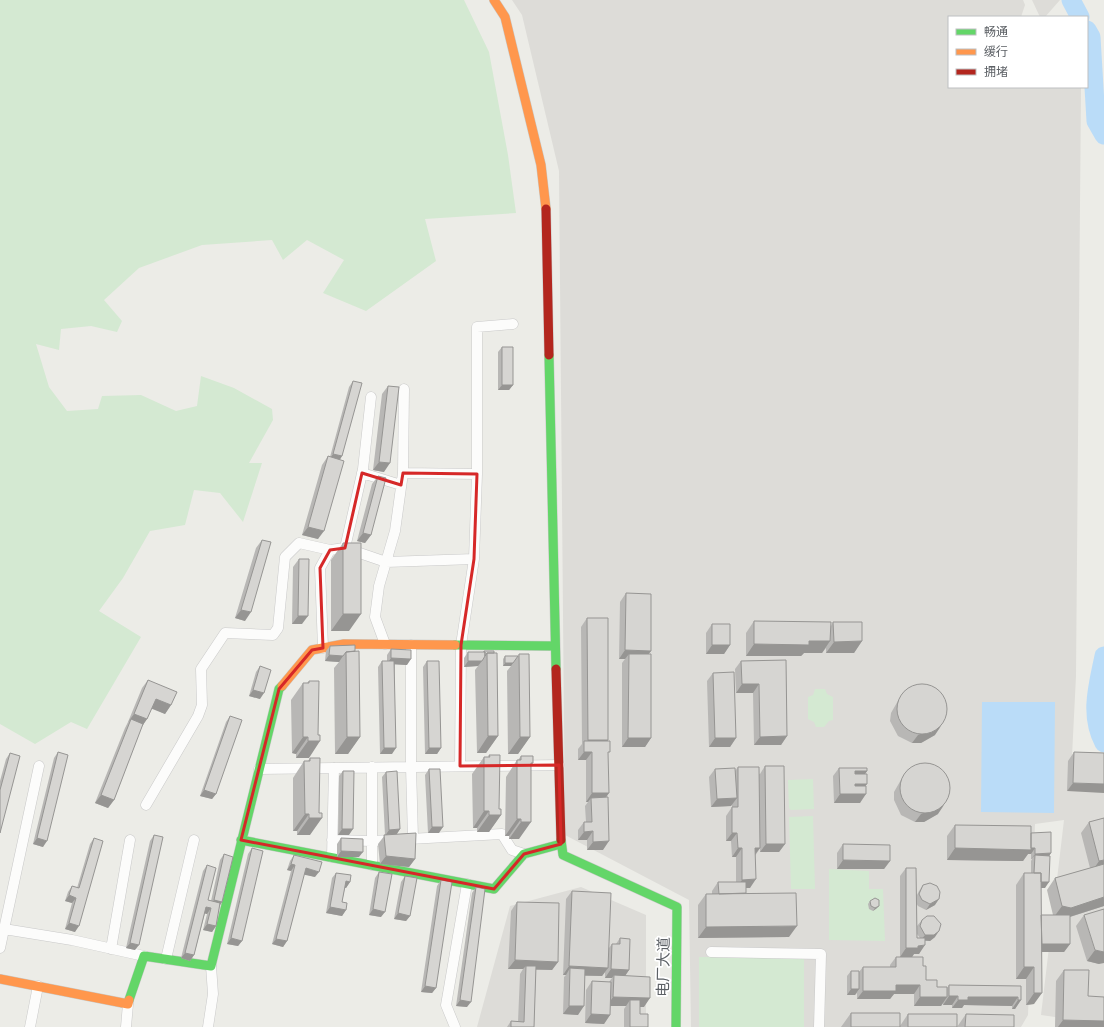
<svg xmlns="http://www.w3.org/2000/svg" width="1104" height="1027" font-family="Mulish,'Noto Sans SC',sans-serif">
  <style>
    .industrial { fill: #dddcd8 }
    .green { fill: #d4e9d2 }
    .water { fill: #badcf8 }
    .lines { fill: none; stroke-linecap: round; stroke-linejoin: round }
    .river { stroke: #badcf8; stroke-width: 19 }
    .street-casing { stroke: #c9c9c9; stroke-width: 11 }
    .fast-casing { stroke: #c8c9c7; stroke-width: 10 }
    .slow-casing { stroke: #c8c9c7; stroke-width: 10 }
    .jam-casing { stroke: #c8c9c7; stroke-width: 10 }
    .street { stroke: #fcfcfb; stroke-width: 10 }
    .fast { stroke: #63d668; stroke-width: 9 }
    .slow { stroke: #ff974d; stroke-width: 9 }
    .jam { stroke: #b3261e; stroke-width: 9 }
    .wall { fill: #b8b7b5; fill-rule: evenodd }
    .shaded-wall { fill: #969593 }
    .building { fill: #d6d5d2; stroke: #969593 }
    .marked { fill: none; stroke: #d62828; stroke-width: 3; stroke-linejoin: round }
    .labels { text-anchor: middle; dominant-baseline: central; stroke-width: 3.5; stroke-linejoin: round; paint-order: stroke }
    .street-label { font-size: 15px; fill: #5c6065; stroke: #fff }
  </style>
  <rect width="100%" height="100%" fill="#ecece7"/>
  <path class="industrial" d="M512 0H1023L1025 5 1021 17H949V87H1081L1076 676 1072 756H1104V1024L1041 1015 1064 820 1035 824 1028 1015 1021 1027H691L689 900 565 835 559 171 522 15Z
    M1032 0H1060L1045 17H1040Z
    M581 887 646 915V1027H477L510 906Z"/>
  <path class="green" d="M0 0H464L489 52 508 155 516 213 425 219 436 261 366 311 323 293 344 260 307 240 283 260 272 240 202 245 139 268 104 300 122 321 117 332 91 326 61 329 59 350 36 344 49 387 67 411 98 409 102 396 141 395 176 411 197 406 201 376 234 388 272 409 273 420 249 463H262L243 522 220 493 194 490 185 525 150 531 123 578 99 611 141 637 87 729 71 722 35 744 0 724Z
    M815 689H825L827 694 833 697V720L829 721 824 727H816L814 722 808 719V697L813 695Z
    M813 779 814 809 791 810 789 808 788 780Z
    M813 816 815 889H791L789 817Z
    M829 869 869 871V889H883L885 941 829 940Z
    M699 957 804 958V1027H699Z"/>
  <path class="water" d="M982 702H1055L1054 813 981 812Z"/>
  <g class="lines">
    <path class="river" d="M1071 0 1080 17
      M1087 30 1091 37 1096 121 1104 135
      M1104 656C1098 686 1089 714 1104 743"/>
    <defs>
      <path id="street" d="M362 473 401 485
        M403 473 477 474V327L513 324
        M348 549 386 562 474 559
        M385 644 375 617 379 586 395 531 403 473 404 389
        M411 645V767L413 838
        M323 648 320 568 330 550 345 548 363 469 371 397
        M460 766 461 645 474 559 477 474
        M259 769 559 765
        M146 805 198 716 202 705 201 669 225 633 273 635 278 628 285 557 299 543 330 550
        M332 840 372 841 502 834 512 850 524 854
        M332 857 334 768
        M372 865V767
        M4 929 72 940 144 956
        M0 948 39 766
        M111 949 130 840
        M711 952 821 954 819 1027
        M166 959 194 840
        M30 1027 38 986
        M126 1027 128 1004
        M208 1027 213 994 211 966
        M455 1027 446 1005 467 884"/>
      <path id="fast" d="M549 355 556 669
        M455 645 555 646
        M241 840 494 889 524 854 561 844
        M561 840 563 855 677 907 676 1027
        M129 1000 144 956 211 966 279 689 282 686"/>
      <path id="slow" d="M494 0 505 17 541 165 546 209
        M282 686 312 650 344 644 455 645
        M0 979 128 1004 129 1000"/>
      <path id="jam" d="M546 209 549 355
        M556 669 561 840"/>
    </defs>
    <use href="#street" class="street-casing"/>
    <use href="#fast" class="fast-casing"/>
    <use href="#slow" class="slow-casing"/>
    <use href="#jam" class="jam-casing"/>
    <use href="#street" class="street"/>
    <use href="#fast" class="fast"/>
    <use href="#slow" class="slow"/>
    <use href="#jam" class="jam"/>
  </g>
  <path class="wall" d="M502 347 513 385 509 390H498V352Z
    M353 381 342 456 340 460 318 539 302 535 322 465 328 456 330 457 349 387Z
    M388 386 384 472 373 470 382 394Z
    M378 476 371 535 365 543 357 541 372 484Z
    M262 540 245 621 235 618 256 548Z
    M343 543 349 631H331V560Z
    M299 559 302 624H292L293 567Z
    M626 593 651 651 648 654 651 738 645 747H622V663L625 659H619L620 602Z
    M587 618 608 740V755L603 850H587V840H578V830L584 822H586L585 806 588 802H586V760H578V749L582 744 581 627Z
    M754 621 831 626 833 622 862 641 854 653H826V648L822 653H804L801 656H746V633Z
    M712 624 730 645 724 654H706V633Z
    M330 646 355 651 360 737 348 754H335L334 668 339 662 325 661 326 651Z
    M391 649 407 665 395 664 392 754H380L378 667 382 661H387V655Z
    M484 651H494L498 736 486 753H477L475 670 478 666 464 667V658L468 652H483Z
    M519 654 530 737 518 754H508L507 671 511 666H503V659L505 656H518Z
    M786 660 787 736 781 745H754L753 693H736L735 669 741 661Z
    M427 661 441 748 437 754H425L423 667Z
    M260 666V699L249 696 256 672Z
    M713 673 736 738 730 747H709L707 681Z
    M148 680 171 705 165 714 152 708 147 719 142 726 114 800 108 808 95 803 125 728 128 722 142 688Z
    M309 681V758H296V754L292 753 291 700 303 683H307Z
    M905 690 935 735 921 743H912L898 736 890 721 891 713 899 699Z
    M230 716 216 794 212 799 200 796 226 722Z
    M58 752 43 847 33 844 54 758Z
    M1074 752 1104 753 1067 791 1068 761Z
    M10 753 0 833V781L6 759Z
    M489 755 499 809 501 815 489 832H477V828H473L472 774 484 757H488Z
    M521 756 533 763 531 766 519 839H509V836H505L506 777 517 760H518Z
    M310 758V835H297V831H293V778L304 761H308Z
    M765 766 785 844 779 852H760V848L755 856 750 888H746V893L789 937 698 938V905L706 894H712V891L718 882H736V857H732L731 841H726V816L732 807V804L731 806 711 807 709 777 715 769 735 771 738 767 760 774Z
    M839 768 867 771 865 774V786L860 803H834L833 776Z
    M429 769 439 833H428L425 775Z
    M908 769 938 814 924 822H915L901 815 894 800V792L902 778Z
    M343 771 349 835H338L339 776Z
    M386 772 400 829 397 834 415 859 409 867 380 864 378 844 385 835 382 777Z
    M1104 818V906L1070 917V944L1064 952H1042L1034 1004 1026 1005V979H1016V885L1024 873H1031V861L1032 859H1031V854H1028L1023 861 947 860V836L955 825 1031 833 1051 853 1049 856 1045 888H1041V915H1053L1047 890 1055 878 1090 868 1081 833 1089 822Z
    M154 835 135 950 126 948 150 841Z
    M94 838 75 932 65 929 72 903 65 901 68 892 72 886 77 888 90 844Z
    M341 838 359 857H337V844Z
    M843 844 890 861 884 869H837V853Z
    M252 848 242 941 238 946 227 944 248 854Z
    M224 854 222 902 220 905 216 926 212 932 203 930 207 914 205 913 194 955 190 961 181 958 203 871 207 865 208 900 211 901 220 860Z
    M294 855 315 877 304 874 287 941 283 947 272 944 291 871 287 870 290 861Z
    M906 868 916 894 917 895 919 891 923 885 935 905 926 910 918 906 916 903 917 926 922 920 935 937 930 941H925L919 954H914L912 957 923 966 926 980 937 987 947 988 949 985 1021 986V1000L1015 1009H1012V1006L964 1005 962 1008H952V1005H943V1003L941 1006H914V994H894L890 999H857V993L855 995H847V976L851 971 859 972 863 967H890V965L896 957H900V876ZM917 934 920 938H917Z
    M379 872 381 917 369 915 375 878Z
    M336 873 350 882 346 888 345 887 342 902 346 910 342 916 326 913 332 878Z
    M405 876 410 916 406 921 394 919 401 882Z
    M441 880 436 988 432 993 421 992 437 886Z
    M476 887 467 1007 456 1006 472 893Z
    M572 891 609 948 612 944H616L620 938 629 970 625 976 644 1007H640V1014L648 1027H624V1009L626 1006H610V1015L604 1024 585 1023 586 990 592 981 609 982 612 978H605V972L602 976H585L578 1015 563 1014 564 977 566 975H563L566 899Z
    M870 901 877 908 873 911 869 909 868 904Z
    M517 902 558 962 552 970H536L534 1027H507L511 1021 518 1022 520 974 523 969H508L511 911Z
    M1084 915 1099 964 1087 961 1076 926Z
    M1064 970 1088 996 1104 1027H1055L1056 981Z
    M851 1013 900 1026 908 1014 957 1027 966 1014 1014 1027H841Z"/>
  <path class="shaded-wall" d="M502 385H513L509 390H498Z
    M333 454 342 456 338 462 329 460Z
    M379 462 390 463 384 472 373 470Z
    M308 527 324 531 318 539 302 535Z
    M363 533 371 535 365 543 357 541Z
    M241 610 251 612 245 621 235 618Z
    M343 614H361L349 631H331Z
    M298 616H308L302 624H292Z
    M809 641H830L822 653H804L801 656H746L754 644Z
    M862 641 854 653H826L834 642Z
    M712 645H730L724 654H706Z
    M625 650 651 651 644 660 629 654 625 659H619Z
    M329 655 343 656 339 662 325 661Z
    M391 658 411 659 407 665 387 664Z
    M468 661H482L478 666 464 667Z
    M505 663H513L511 666H503Z
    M742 684H759L753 693H736Z
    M253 690 264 693 260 699 249 696Z
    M156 699 171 705 165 714 150 708Z
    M134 714 147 719 141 728 131 719 128 722Z
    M941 726 935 735 921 743H912L918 735Z
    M488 736H498L486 753H477Z
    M787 736 781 745H754L760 737Z
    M303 737H308L296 754 292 753Z
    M347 737H360L348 754H335Z
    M520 737H530L518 754H508Z
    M628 738H651L645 747H622Z
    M715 738H736L730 747H709Z
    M588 740H608L602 748 584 745Z
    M308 741H320L309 758H296Z
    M384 748H396L392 754H380Z
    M429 748H441L437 754H425Z
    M584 752H592L586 760H578Z
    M855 771H867L861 780H849Z
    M1073 783 1104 784V793L1067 791Z
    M855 784H867L861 792H849Z
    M204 790 216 794 212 799 200 796Z
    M592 793H609L603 802 591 798 588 802H586Z
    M840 794H866L860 803H834Z
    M101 795 114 800 108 808 95 803Z
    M737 798 731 806 711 807 717 799Z
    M944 805 938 814 924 822H915L921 814Z
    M484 811H489L477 828H473Z
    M305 814H309L297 831H293Z
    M489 815H501L489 832H477Z
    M309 818H322L310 835H297Z
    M517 819H521L509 836H505Z
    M521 822H531L519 839H509Z
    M432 827H443L439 833H428Z
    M342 829H353L349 835H338Z
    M400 829 396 835 385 836 389 830Z
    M593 831 587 840H578L584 832Z
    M732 833H737L731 841H726Z
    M37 838 47 841 43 847 33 844Z
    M609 841 603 850H587L593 842Z
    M766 844H785L779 852H760Z
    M738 848H742L736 857H732Z
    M755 848H760L754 856Z
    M955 848H1035L1031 854H1028L1023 861 947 860Z
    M341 851 363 852 359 857H337Z
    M1051 853 1047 859 1035 855 1031 859 1035 854Z
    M386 856 415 859 409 867 380 864Z
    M843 860 890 861 884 869H837Z
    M1104 860V870L1091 873 1099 861Z
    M291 864 295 865 291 871 287 870Z
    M306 868 319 872 315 877 301 874Z
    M756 879 750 888H736L742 880Z
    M346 881 350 882 346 888 342 887Z
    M1039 882H1049L1045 888H1035Z
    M69 895 76 898 72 903 65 901Z
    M1104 897V906L1063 919 1054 917 1062 906Z
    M939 899 935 905 926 910 930 904Z
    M214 900 222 902 218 908 210 906Z
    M879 906 877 908 873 911 875 908Z
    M206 907 211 908 207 914 202 913Z
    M330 907 346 910 342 916 326 913Z
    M373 909 385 912 381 917 369 915Z
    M398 913 410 916 406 921 394 919Z
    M69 923 79 926 75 932 65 929Z
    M207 924 216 926 212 932 203 930Z
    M797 926 789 937 698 938 706 927Z
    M939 931 935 937 930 941 921 940 925 935Z
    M231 938 242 941 238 946 227 944Z
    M276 939 287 941 283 947 272 944Z
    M130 943 139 945 135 950 126 948Z
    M1041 944H1070L1064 952H1035Z
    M925 945 919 954H914L912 957H900L906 948 918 946Z
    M1095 950 1104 952V963L1099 964 1087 961Z
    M185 953 194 955 190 961 181 958Z
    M515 960 558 962 552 970 526 969V966L523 969H508Z
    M569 966 608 968 602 976 570 975V968L566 975H563Z
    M1024 967H1034L1026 979H1016Z
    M611 969 629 970 623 979 614 975 612 978H605Z
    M896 985H920L914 994H894L890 999H857L863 991Z
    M425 986 436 988 432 993 421 992Z
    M851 989H859L855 995H847Z
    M1034 993H1042L1034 1004 1026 1005Z
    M949 996H958L952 1005H943Z
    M613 997 650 998 644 1007H630V1000L626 1006H607Z
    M920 997H947L941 1006H914Z
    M968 997H1018L1012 1006 964 1005 962 1008H952L958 1000Z
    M460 1000 471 1002 467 1007 456 1006Z
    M1018 1000H1021L1015 1009H1012Z
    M569 1006H584L578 1015 563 1014Z
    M591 1014 610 1015 604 1024 585 1023Z
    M1063 1020 1104 1021V1027H1058Z"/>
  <path class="building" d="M502 347H513V385H502Z
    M353 381 362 383 342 456 333 454Z
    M388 386 399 387 390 463 379 462Z
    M328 456 344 461 324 531 308 527Z
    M378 476 386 478 371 535 363 533Z
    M262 540 271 542 251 612 241 610Z
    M343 543H361V614H343Z
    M299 559H309L308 616H298Z
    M626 593 651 594V651L625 650Z
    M587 618H608V740H588Z
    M754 621 831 622 830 641H809V645L754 644Z
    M833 622H862V641L834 642Z
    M712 624H730V645H712Z
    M355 645V651L346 652 343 656 329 655 330 646Z
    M391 649 411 650V659L391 658Z
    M359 651 360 737H347L346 652Z
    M484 651H494V653H487L485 656V652H484Z
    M468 652H485V656L482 661H468Z
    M487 653H497L498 736H488Z
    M519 654H529L530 737H520Z
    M629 654H651V738H628Z
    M505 656H518L513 663H505Z
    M786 660 787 736 760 737 759 684H742L741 661Z
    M382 661H394L396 748H384Z
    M427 661H439L441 748H429Z
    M260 666 271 670 264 693 253 690Z
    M734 672 736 738H715L713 673Z
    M148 680 177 692 171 705 156 699 147 719 134 714Z
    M309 681H319L318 735H320V741H308V737H303V683H309Z
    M897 709a25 25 0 1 1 50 0a25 25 0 1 1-50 0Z
    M230 716 242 720 216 794 204 790Z
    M131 719 143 724 114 800 101 795Z
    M584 741H610V752H608L609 793H592V752H584Z
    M58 752 68 755 47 841 37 838Z
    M1074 752 1104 753V784L1073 783Z
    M10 753 20 756 0 833V790Z
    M489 755H500L499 809H501V815H489V811H484V757H490Z
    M521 756H533V763H531V822H521V819H517V760H521Z
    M310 758H320L319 813H322V818H309V814H305L304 761H310Z
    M900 788a25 25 0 1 1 50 0a25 25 0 1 1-50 0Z
    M765 766H784L785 844H766Z
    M738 767H759L760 848H755L756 879 742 880V848H738L737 833H732V807H738Z
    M735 768 737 798 717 799 715 769Z
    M839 768H867V771H855V774H867V784H855V786H866V794H840Z
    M429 769H440L443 827H432Z
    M343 771H354L353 829H342Z
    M397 771 400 829 389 830 386 772Z
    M608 797 609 841 593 842V831L584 832V822H592L591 798Z
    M1104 818V860L1099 861 1089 822Z
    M955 825 1031 826V850L955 848Z
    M1051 832V853L1035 854V848H1031V833Z
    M416 833 415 859 386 856 384 835Z
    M154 835 163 837 139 945 130 943Z
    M94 838 103 841 79 926 69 923 76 898 69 895 72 886 79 888Z
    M341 838 363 839V852L341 851Z
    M843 844 890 845V861L843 860Z
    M252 848 263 851 242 941 231 938Z
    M224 854 233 857 222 902 214 900Z
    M294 855 322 862 319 872 306 868 287 941 276 939 295 865 291 864Z
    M1035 855 1050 856 1049 882H1041V873H1034Z
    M1104 864V897L1071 908 1062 906 1055 878Z
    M207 865 216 868 208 900 220 903 216 926 207 924 211 908 206 907 194 955 185 953Z
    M906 868H916L917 938H925V945L918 946V948H906Z
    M379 872 392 874 385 912 373 909Z
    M336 873 351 875 350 882 346 881 342 902 347 903 346 910 330 907Z
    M1024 873H1041L1042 993H1034V967H1024Z
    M405 876 417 878 410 916 398 913Z
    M441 880 452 882 436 988 425 986Z
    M718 882H746V893L719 894Z
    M930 883 937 886 940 892 939 899 930 904 922 900 919 894 923 885Z
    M476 887 485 889 471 1002 460 1000Z
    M572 891 611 893 608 968 569 966Z
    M796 893 797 926 706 927V894Z
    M875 898 879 900V906L875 908 871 906 870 901Z
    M517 902 559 903 558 962 515 960Z
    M1104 909V952L1095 950 1084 915Z
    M1041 915H1070V944H1042Z
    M927 916H934L941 924 939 931 934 935H925L920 926 922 920Z
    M620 938 630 939 629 970 611 969 612 944H620Z
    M896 957H923V966H926V980H937V987H947V997H920V985H896V991H863V967H896Z
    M526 966H536L534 1027H511V1021L524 1022Z
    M570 968 585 969 584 1006H569Z
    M1064 970H1089L1088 996 1104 997V1021L1063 1020Z
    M851 971H859V989H851Z
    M614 975 650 977V998L613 997Z
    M592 981 611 982 610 1015 591 1014Z
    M949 985 1021 986V1000H1018V997H968V1000H958V996H949Z
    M630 1000H640V1014H648V1027H630Z
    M851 1013H900V1027H851Z
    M908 1014H957V1027H908Z
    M966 1014 1014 1015V1027H965Z"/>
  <path class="marked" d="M362 473 401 485 403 473 477 474 474 559 461 645 460 766 559 765 561 844 524 854 494 889 241 840 279 689 312 650 323 648 320 568 330 550 345 548Z"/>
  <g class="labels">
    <g class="street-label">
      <text transform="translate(663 967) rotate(-89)">电厂大道</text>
    </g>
  </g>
  <rect x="948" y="16" width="140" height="72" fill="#ffffff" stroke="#bebfc1"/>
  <rect x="956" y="29" width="20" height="6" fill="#63d668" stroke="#bebfc1"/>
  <text x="984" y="36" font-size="12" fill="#5c6065">畅通</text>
  <rect x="956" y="49" width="20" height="6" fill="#ff974d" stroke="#bebfc1"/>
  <text x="984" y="56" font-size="12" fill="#5c6065">缓行</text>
  <rect x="956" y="69" width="20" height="6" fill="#b3261e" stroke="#bebfc1"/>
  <text x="984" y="76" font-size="12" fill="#5c6065">拥堵</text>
</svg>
